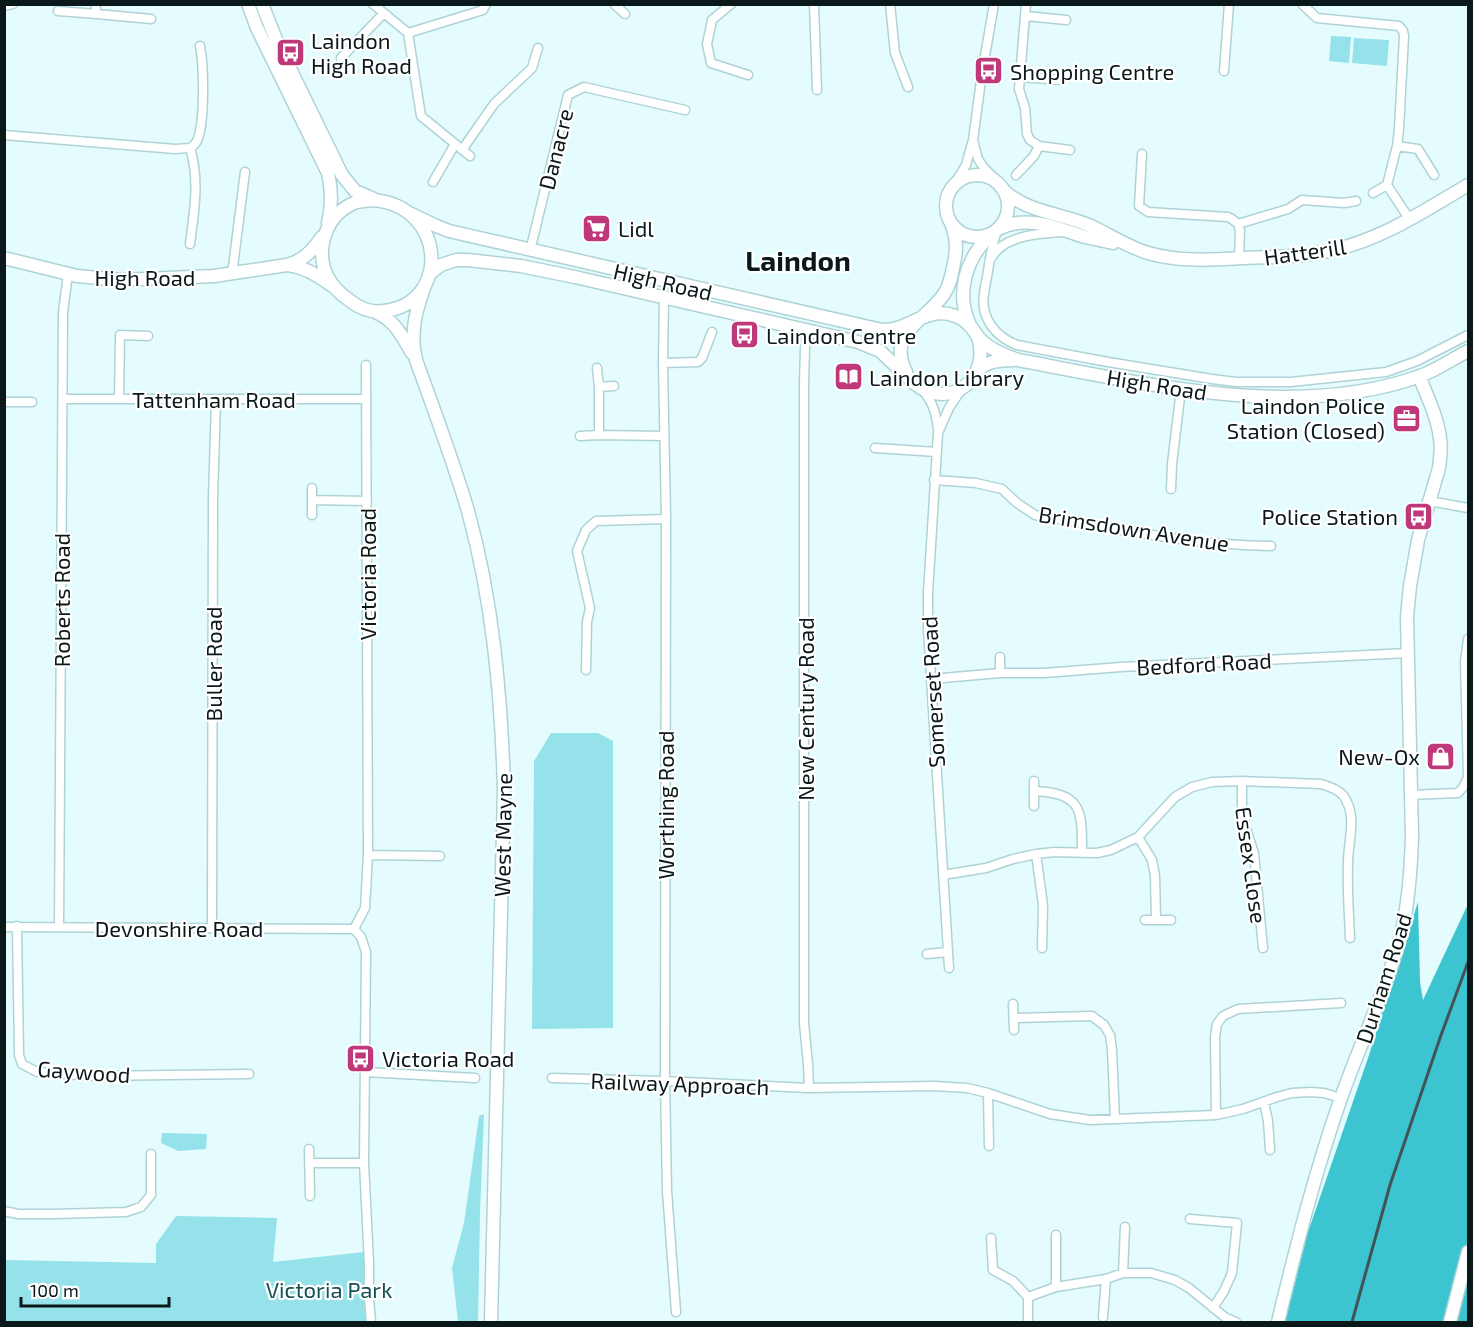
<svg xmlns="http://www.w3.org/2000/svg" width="1473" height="1327" font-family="'Exo 2',sans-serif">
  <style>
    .green { fill: #95e2ea }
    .forest { fill: #3dc4d1 }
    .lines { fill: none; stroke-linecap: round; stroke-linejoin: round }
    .street-casing { stroke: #aed3d7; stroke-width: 11 }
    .secondary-casing { stroke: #aed3d7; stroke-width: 15 }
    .street { stroke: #fff; stroke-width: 8 }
    .secondary { stroke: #fff; stroke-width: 12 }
    .rail { stroke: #425355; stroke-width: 3 }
    .labels { text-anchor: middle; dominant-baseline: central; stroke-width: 4.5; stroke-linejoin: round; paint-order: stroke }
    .poi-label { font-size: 22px; fill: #0a181a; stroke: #fff; text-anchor: start }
    .street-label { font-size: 22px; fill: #0a181a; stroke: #fff }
    .park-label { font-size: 22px; fill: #164f54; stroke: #fff }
    .district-label { font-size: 28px; font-weight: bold; fill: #0a181a; stroke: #fff }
  </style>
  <rect width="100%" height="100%" fill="#e5fcfe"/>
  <path class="green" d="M1331 36 1351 37 1349 63 1329 61Z
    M1354 38 1389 40 1387 66 1352 63Z
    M551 733H598L613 741V1028L532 1029 534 761Z
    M484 1114 480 1213 478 1322H458L452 1268 464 1223 479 1116Z
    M162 1133 207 1134 206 1149 178 1151 161 1143Z
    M176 1216 277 1218 273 1262 364 1252 368 1322H5V1260L156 1263V1244Z"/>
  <path class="forest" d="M1418 902 1420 982 1423 1000 1468 904V1322H1285L1308 1232 1368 1058Z"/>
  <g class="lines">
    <defs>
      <path id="street" d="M373 4 408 33 483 10 486 4
        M614 4 625 14
        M731 4 712 20 707 44 711 63 748 75
        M814 4 817 90
        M890 4 895 53 908 87
        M994 4 982 73 973 140 978 159 984 168 999 183
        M1026 4 1019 89 1025 108 1027 134 1030 140 1039 146 1070 150
        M1302 4 1317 18 1399 26 1403 31 1404 36 1399 129 1397 146 1387 185 1410 220
        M4 6 13 4
        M58 11 97 14 95 4
        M97 14 151 19
        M1026 16 1066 20
        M408 33 421 116 470 156
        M341 58 383 14
        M1224 71 1229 4
        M1020 77 1061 80
        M4 135 175 149 190 148C192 147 196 143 197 141 205 123 204 66 200 46
        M1397 146 1418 149 1434 175
        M462 150 494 104 532 68 538 48
        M1142 154 1139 206 1148 212 1228 217 1232 219 1238 224 1288 209 1302 200 1344 203 1356 201
        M1016 175 1034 156 1039 146
        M433 182 455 144
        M955 183 966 165 972 143
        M1373 193 1387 185
        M1238 224 1240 231 1239 258
        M998 229C992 242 990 257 988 271 987 278 985 286 984 294 980 318 996 337 1017 345L1108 362 1212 379 1236 382H1291L1386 372 1417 361 1468 335
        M190 244C194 212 200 180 190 148
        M530 251 568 95 584 87 685 110
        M992 257C1004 235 1042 233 1064 232
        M233 274V267L245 172
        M664 297 663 363 666 519 665 1081 667 1191 676 1312
        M806 330 805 348 804 384V1023L808 1064 809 1088
        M663 363 698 362 702 358 712 332
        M597 368 599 387V435
        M599 387 614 386
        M922 390C933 401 936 414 938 429
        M63 399H366
        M119 399 120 335 148 336
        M4 402H32
        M580 436 599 435 664 436
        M875 448 937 452
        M934 480 976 483 1002 489 1017 503 1035 515C1113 528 1191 545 1271 546
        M1171 489 1172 464 1181 389
        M312 500 367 501
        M1429 501 1468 508
        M312 515V488
        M1000 657V673
        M586 670 587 622 590 608 577 551 586 530 596 521 666 519
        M931 679 1000 673H1044L1121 667 1408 653
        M1034 781V791C1083 793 1082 811 1082 853
        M1242 781V806L1245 826 1254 853 1263 948
        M1410 795 1458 793 1464 786 1468 777 1465 661 1468 639
        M1034 806V791
        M1138 837 1152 860 1155 876 1156 920H1171
        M1036 854 1043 905 1042 948
        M368 855 440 856
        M943 875 986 868 1013 859 1036 854 1054 852 1097 853 1111 850 1138 837 1175 797 1192 787 1212 782 1242 781 1321 784C1331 787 1343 791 1347 802 1356 821 1348 842 1348 863 1347 888 1349 913 1350 938
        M1145 920H1156
        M17 926 19 1055 22 1064 37 1072 91 1076 249 1074
        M4 927 354 929
        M59 927 63 312 68 274
        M212 927 213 498 216 400
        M354 929 365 908 368 855 366 365
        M354 929 361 937 366 952 364 1163 369 1263V1298L371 1322
        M927 954 948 952
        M949 968 928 629V593L938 433 949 408 961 390
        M1013 1004 1014 1030
        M1014 1018 1092 1016 1104 1025 1110 1035 1112 1050 1115 1119
        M365 1072 475 1078
        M552 1078 665 1081 809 1088 934 1086 967 1088 988 1093 1050 1114 1090 1120 1216 1115 1243 1109 1277 1097 1292 1093 1311 1092 1324 1093 1341 1098
        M988 1093 989 1146
        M1264 1102 1268 1121 1270 1150
        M1216 1115 1215 1037 1217 1024 1223 1016 1238 1009 1341 1003
        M309 1149 310 1196
        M309 1163H364
        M4 1211 18 1214H54L126 1212 141 1207 151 1195V1154
        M1190 1219 1237 1223 1232 1273 1224 1291 1213 1308
        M991 1238 993 1270 1013 1281 1028 1297
        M1123 1273 1125 1227
        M1056 1287V1235
        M1103 1317 1106 1279
        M1028 1322V1297L1056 1287 1106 1279 1123 1273H1151L1175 1280 1189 1288 1226 1318 1236 1322"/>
      <path id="secondary" d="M248 4 257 28 328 173C332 190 332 206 328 223
        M262 4 277 42 342 175 355 191 374 199
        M946 206a31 31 0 1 1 62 0a31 31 0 1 1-62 0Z
        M1003 190C1028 213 1061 213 1091 226 1110 235 1128 247 1148 253 1180 262 1211 260 1243 258 1272 257 1301 257 1329 251 1381 240 1424 211 1468 185
        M372 200C447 205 451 304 384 311 371 313 359 308 349 300 342 295 335 289 330 281 313 254 324 216 354 203 359 201 366 201 372 200Z
        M409 213 434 225 449 231 882 330C904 331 919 314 940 313 950 313 962 317 969 325 974 329 976 336 981 340 991 350 1005 355 1018 360 1143 383 1296 421 1420 376 1437 370 1452 359 1468 351
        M998 229C1027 214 1057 228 1085 237 1094 239 1104 241 1113 243
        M4 258 77 276 121 280 214 276 287 265C303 261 313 250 322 237
        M288 265C304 267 318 275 331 285
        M429 274 441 265 456 260H468L521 266 575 277 858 342 880 351 915 384C950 411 991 379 978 337
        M427 280C417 306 409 332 416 360 434 410 453 460 468 511 493 602 501 694 504 788L491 1322
        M375 312C395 320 402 336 412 353
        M970 325C955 293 966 259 990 235
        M978 370C988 360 1000 361 1014 360
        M906 372C886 332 926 321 944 294 950 285 952 274 954 263 957 250 957 239 952 226
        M1278 1322C1296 1247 1315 1172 1341 1098 1360 1044 1386 991 1401 935 1409 902 1411 870 1412 836L1407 617 1410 586 1418 540 1439 468C1440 458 1442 448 1440 439 1438 418 1427 396 1419 376
        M1450 1322 1468 1252"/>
    </defs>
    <use href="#street" class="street-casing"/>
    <use href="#secondary" class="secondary-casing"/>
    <use href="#street" class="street"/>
    <use href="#secondary" class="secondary"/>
    <path class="rail" d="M1352 1322 1390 1185 1440 1038 1468 962"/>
  </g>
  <defs>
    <symbol id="bus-square" viewBox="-11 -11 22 22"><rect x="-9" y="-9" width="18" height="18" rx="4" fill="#be387a" stroke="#fff"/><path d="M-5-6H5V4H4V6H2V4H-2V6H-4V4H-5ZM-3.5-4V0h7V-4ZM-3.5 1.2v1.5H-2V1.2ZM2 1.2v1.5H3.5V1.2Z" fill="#fff"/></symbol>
    <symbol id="supermarket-square" viewBox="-11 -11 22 22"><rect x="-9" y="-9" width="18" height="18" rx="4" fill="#be387a" stroke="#fff"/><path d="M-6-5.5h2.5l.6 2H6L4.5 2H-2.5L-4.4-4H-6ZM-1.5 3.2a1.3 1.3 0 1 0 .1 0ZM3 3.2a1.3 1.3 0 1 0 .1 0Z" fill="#fff"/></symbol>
    <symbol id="library-square" viewBox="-11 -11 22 22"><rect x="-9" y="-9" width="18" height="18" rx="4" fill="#be387a" stroke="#fff"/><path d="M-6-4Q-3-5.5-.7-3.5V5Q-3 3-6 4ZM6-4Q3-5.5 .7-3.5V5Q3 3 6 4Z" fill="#fff"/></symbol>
    <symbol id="office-square" viewBox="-11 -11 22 22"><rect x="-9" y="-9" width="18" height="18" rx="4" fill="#be387a" stroke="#fff"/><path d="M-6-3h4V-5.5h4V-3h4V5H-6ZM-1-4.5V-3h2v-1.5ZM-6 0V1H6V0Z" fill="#fff"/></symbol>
    <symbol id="shop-square" viewBox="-11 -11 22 22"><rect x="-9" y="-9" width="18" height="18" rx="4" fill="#be387a" stroke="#fff"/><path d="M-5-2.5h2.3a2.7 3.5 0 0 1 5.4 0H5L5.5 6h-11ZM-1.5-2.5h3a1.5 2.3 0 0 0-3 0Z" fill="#fff"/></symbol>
  </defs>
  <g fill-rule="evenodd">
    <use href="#bus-square" x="274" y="36" width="33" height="33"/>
    <use href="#bus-square" x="972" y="54" width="33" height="33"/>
    <use href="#supermarket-square" x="580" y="212" width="33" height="33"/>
    <use href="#bus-square" x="728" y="318" width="33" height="33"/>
    <use href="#library-square" x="832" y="360" width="33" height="33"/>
    <use href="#office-square" x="1390" y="402" width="33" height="33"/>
    <use href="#bus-square" x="1402" y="500" width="33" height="33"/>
    <use href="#shop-square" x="1424" y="740" width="33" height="33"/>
    <use href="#bus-square" x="344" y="1042" width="33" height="33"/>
  </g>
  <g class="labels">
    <g class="poi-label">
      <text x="311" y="40">Laindon<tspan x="311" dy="25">High Road</tspan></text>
      <text x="1010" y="71">Shopping Centre</text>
      <text x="618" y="228">Lidl</text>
      <text x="766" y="335">Laindon Centre</text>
      <text x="869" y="377">Laindon Library</text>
      <text x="1385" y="405" text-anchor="end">Laindon Police<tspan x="1385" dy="25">Station (Closed)</tspan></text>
      <text x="1398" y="516" text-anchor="end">Police Station</text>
      <text x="1420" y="756" text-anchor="end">New-Ox</text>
      <text x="382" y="1058">Victoria Road</text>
    </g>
    <g class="street-label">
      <text transform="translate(555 149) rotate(-76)">Danacre</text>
      <text transform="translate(1305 251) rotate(-8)">Hatterill</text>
      <text x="145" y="277">High Road</text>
      <text transform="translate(663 281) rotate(13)">High Road</text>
      <text transform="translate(1157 384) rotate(9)">High Road</text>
      <text x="214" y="399">Tattenham Road</text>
      <text transform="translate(1134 528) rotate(9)">Brimsdown Avenue</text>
      <text transform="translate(367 574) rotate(-90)">Victoria Road</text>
      <text transform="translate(61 600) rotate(-90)">Roberts Road</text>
      <text transform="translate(1204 663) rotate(-3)">Bedford Road</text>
      <text transform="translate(213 664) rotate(-90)">Buller Road</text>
      <text transform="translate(932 692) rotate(-93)">Somerset Road</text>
      <text transform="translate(805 709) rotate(-90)">New Century Road</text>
      <text transform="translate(665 805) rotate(-90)">Worthing Road</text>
      <text transform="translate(502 835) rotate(-89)">West Mayne</text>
      <text transform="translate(1252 865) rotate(82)">Essex Close</text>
      <text x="179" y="928">Devonshire Road</text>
      <text transform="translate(1383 978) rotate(-72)">Durham Road</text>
      <text transform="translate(84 1071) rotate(4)">Gaywood</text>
      <text transform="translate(680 1083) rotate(2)">Railway Approach</text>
    </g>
    <g class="park-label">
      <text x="329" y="1289">Victoria Park</text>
    </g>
    <g class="district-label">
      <text x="798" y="260">Laindon</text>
    </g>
  </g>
  <rect width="1473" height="1327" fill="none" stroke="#0a181a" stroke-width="12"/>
  <path d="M21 1297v9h148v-9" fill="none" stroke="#0a181a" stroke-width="3"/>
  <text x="30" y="1297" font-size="18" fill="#0a181a" stroke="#ffffff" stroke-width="4.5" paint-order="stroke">100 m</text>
</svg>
